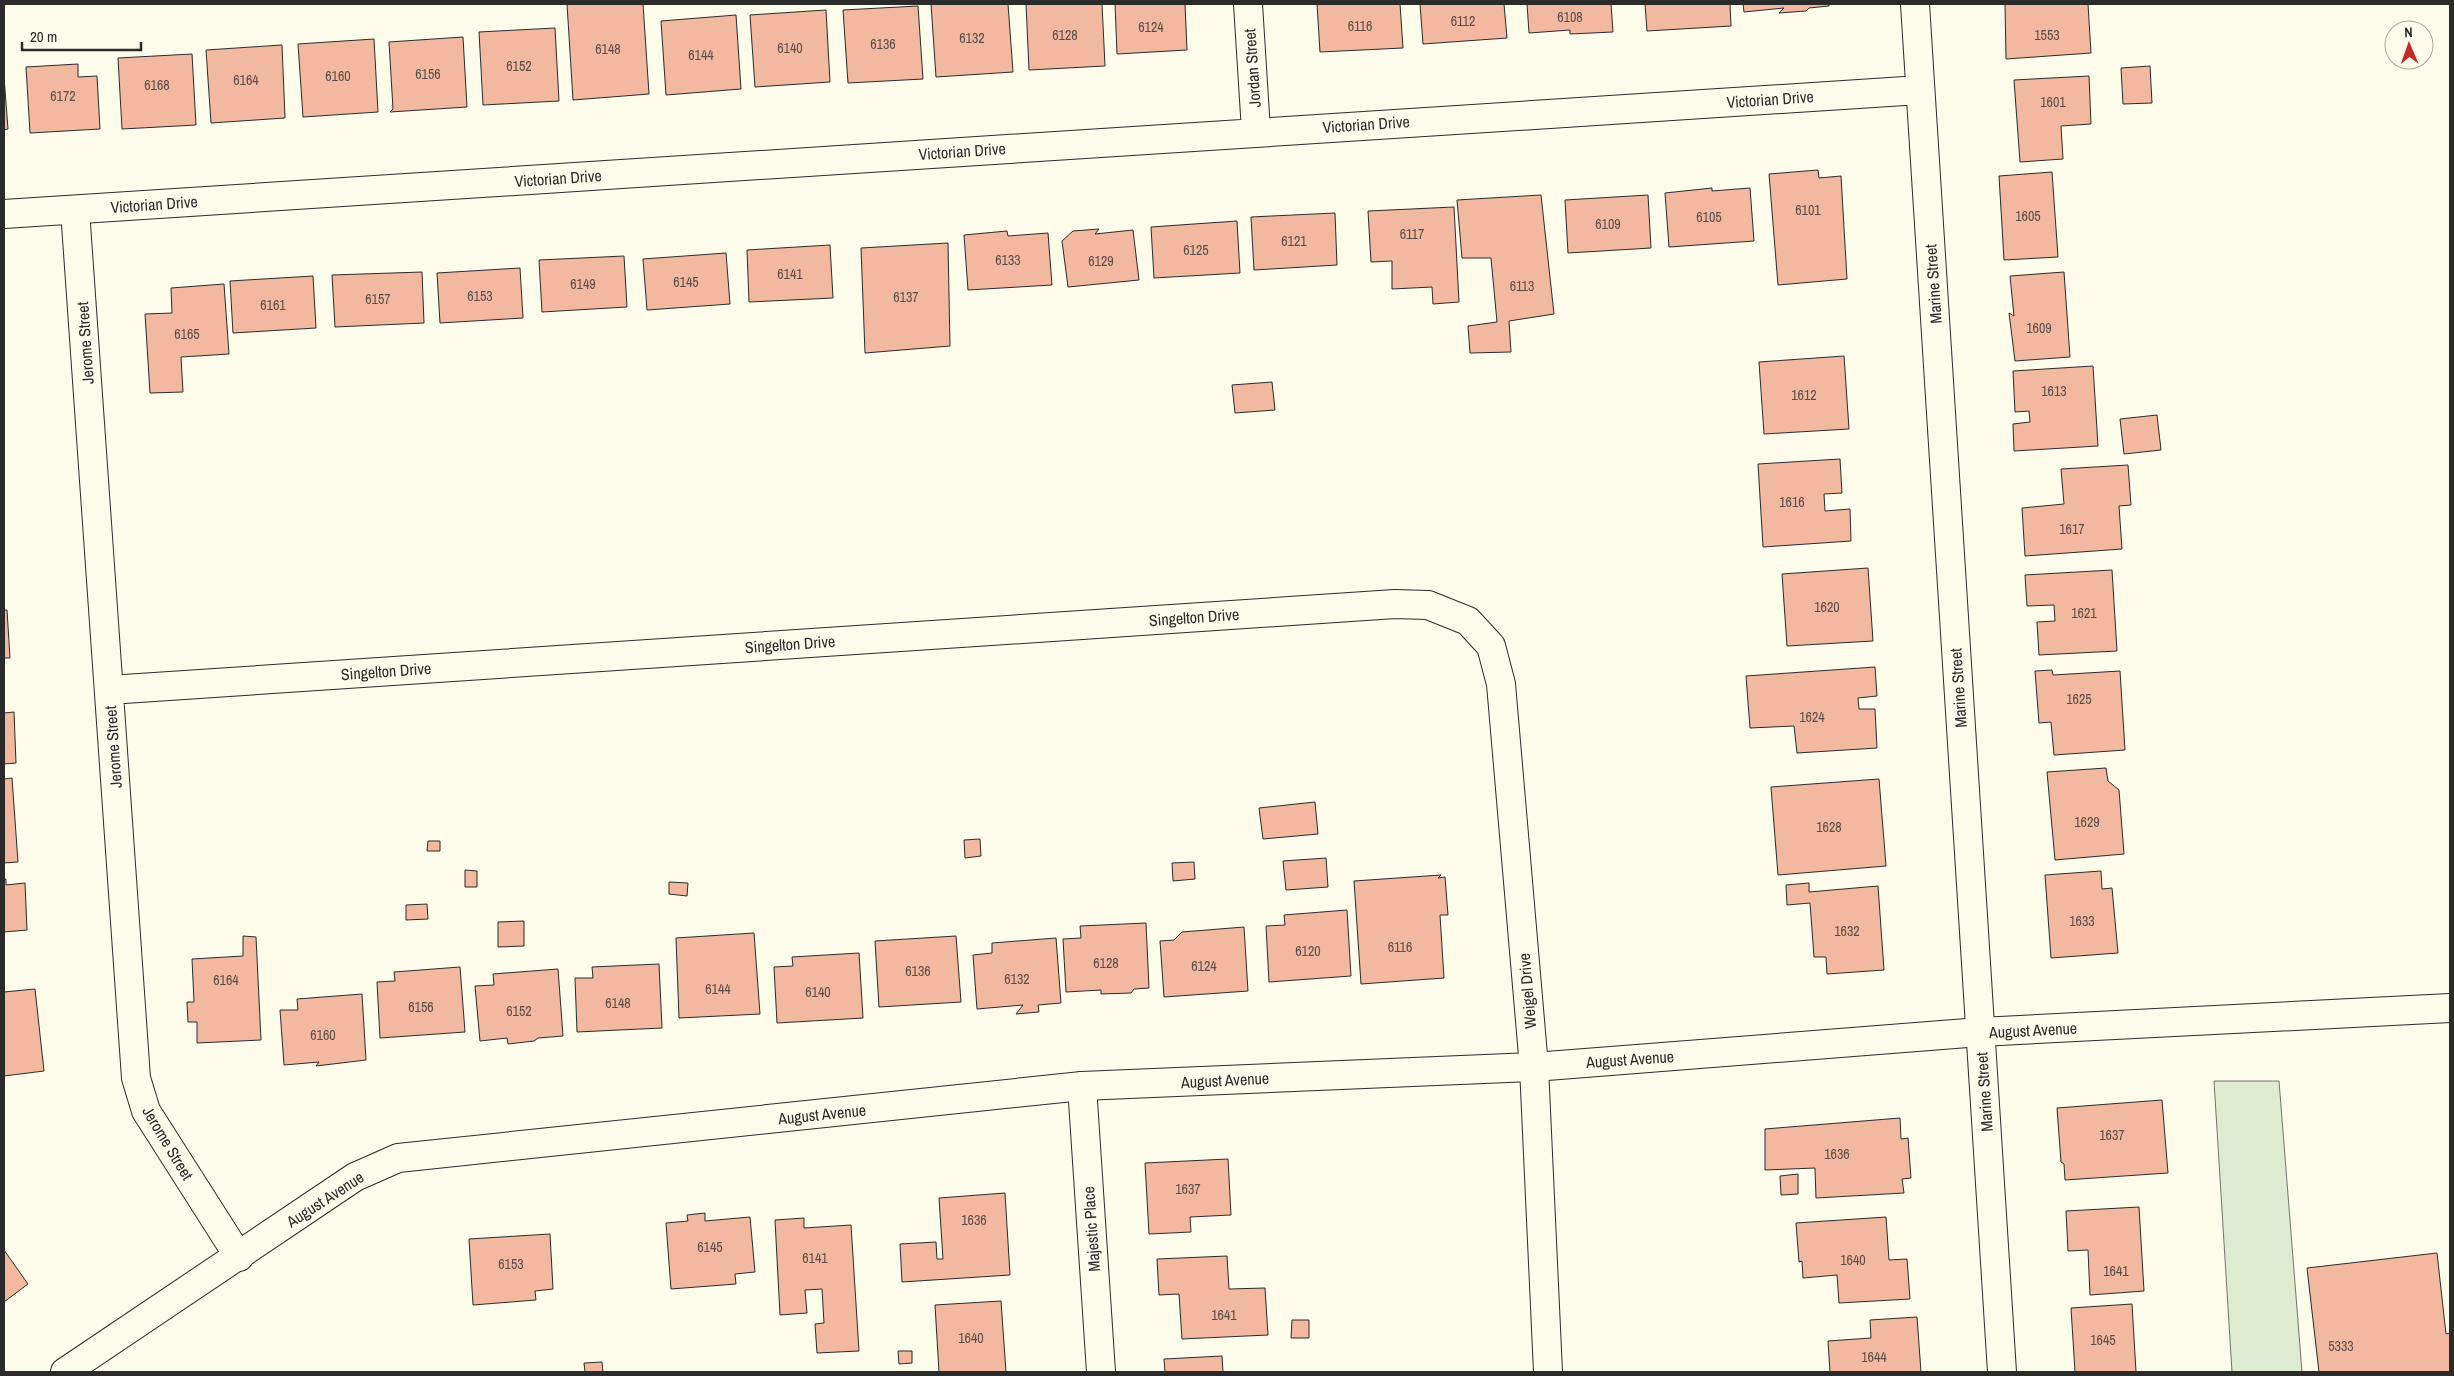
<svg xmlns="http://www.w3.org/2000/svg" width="2454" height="1376" font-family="'Archivo Narrow',sans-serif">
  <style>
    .green { fill: #deebd1; stroke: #74746e }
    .building { fill: #f2b8a0; stroke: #2b2b2b }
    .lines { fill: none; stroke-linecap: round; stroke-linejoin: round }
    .street-casing { stroke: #2b2b2b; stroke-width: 30 }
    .secondary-casing { stroke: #2b2b2b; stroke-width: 30 }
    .street { stroke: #fdfbea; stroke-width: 28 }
    .secondary { stroke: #fdfbea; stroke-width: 28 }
    .labels { text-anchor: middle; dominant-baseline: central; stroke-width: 4; stroke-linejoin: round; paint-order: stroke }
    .number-label { font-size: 14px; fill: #5d4e48 }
    .street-label { font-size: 16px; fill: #2b2b2b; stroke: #fdfbea }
  </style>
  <rect width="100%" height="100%" fill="#fdfbea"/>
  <path class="green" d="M2214 1081H2279L2302 1372H2232Z"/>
  <path class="building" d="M567 4H643L649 94 573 100Z
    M931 4H1008L1013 72 936 77Z
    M1026 4H1102L1105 66 1029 70Z
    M1115 4H1185L1187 50 1117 54Z
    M1317 4H1400L1403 48 1320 52Z
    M1420 4H1504L1507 38 1423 44Z
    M1527 4H1611L1613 32 1570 34V30L1529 33Z
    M1645 4H1730L1731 26 1647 31Z
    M1743 4H1829V6L1809 8 1806 11 1779 13 1784 8 1744 12Z
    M2005 4H2088L2091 53 2006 59Z
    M918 6 923 79 848 83 843 10Z
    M826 10 830 82 755 87 750 15Z
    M736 15 741 89 666 95 661 21Z
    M555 28 559 101 483 105 479 32Z
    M463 37 467 107 390 112 393 109 389 42Z
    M374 39 378 112 303 117 298 44Z
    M282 45 285 118 211 123 206 50Z
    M192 54 196 125 122 129 118 58Z
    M78 64V77L97 76 100 129 30 133 26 67Z
    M2150 66 2152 103 2123 104 2121 68Z
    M2089 76 2091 124 2061 126 2063 159 2020 162 2014 80Z
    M4 77 8 129 4 130Z
    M1818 170 1819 178 1841 176 1847 279 1778 285 1769 174Z
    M2052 172 2058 257 2004 260 1999 176Z
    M1712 188V191L1750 188 1754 241 1669 247 1665 193Z
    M1541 195 1554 314 1509 321 1511 352 1470 353 1468 326 1497 322 1491 258H1462L1457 200Z
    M1648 195 1651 248 1568 253 1565 200Z
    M1454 207 1459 302 1433 304 1432 287 1392 289V261L1371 262 1368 211Z
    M1335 213 1337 265 1254 270 1251 217Z
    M1237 221 1240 273 1154 278 1151 227Z
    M1099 229 1095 234 1133 230 1139 280 1068 287 1062 241 1073 231Z
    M1007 231 1008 236 1048 233 1052 285 968 290 964 235Z
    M948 243 950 346 865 353 861 248Z
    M830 245 833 298 749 302 747 250Z
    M726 253 730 304 647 310 643 259Z
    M624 256 627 307 542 312 539 260Z
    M520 268 523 318 440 323 437 273Z
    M422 272 424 323 335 327 332 275Z
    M2064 272 2070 357 2015 361 2009 313 2014 316 2010 276Z
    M313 276 316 328 233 333 230 281Z
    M224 284 229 354 181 357 183 392 150 393 145 314 172 313 171 288Z
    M1844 356 1849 429 1764 434 1759 362Z
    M2093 366 2098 446 2014 451 2013 424 2030 422 2029 411 2015 412 2013 371Z
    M1272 382 1275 410 1235 413 1232 385Z
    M2157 415 2161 450 2124 454 2120 419Z
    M1840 459 1842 493 1824 494 1825 511 1850 509 1851 541 1763 547 1758 464Z
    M2128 465 2131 505 2119 506 2122 549 2025 556 2022 508 2064 504 2061 469Z
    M1868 568 1873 641 1787 646 1782 574Z
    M2112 570 2117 651 2039 655 2037 622 2055 621 2054 605 2027 606 2025 575Z
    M4 610H7L10 658H4Z
    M1875 667 1877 696 1858 698 1859 709H1875L1877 748 1797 753 1794 726 1750 728 1746 676Z
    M2052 670 2053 675 2120 671 2125 750 2054 755 2051 722 2039 723 2035 671Z
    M14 712 16 763 4 764V713Z
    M2106 768 2108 781 2119 790 2124 854 2055 860 2047 772Z
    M12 778 18 862 4 863V779Z
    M1879 779 1886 866 1778 875 1771 787Z
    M1315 802 1318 834 1263 839 1259 808Z
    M980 839 981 856 965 858 964 840Z
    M428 841H440V851H427Z
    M1326 858 1328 887 1286 890 1283 861Z
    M1194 862 1195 879 1173 881 1172 863Z
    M465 870 477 871V887H465Z
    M2101 871 2102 889 2112 888 2118 953 2051 958 2045 875Z
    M1441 875 1438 878 1445 877 1448 915H1440L1444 978 1361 984 1354 881Z
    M4 879H6V885L25 883 27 930 4 932Z
    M669 882 688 883 687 896 669 894Z
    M1809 883V892L1878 886 1884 970 1827 974 1826 957H1814L1810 903 1787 905 1786 885Z
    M427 904 428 919 406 920V905Z
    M1347 910 1351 976 1269 982 1266 926 1285 925 1284 915Z
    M524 921V946L498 947V922Z
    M1146 923 1149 988 1134 989 1131 993 1101 994V990L1066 992 1063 939 1081 938 1080 926Z
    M1244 927 1248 991 1164 997 1160 941 1174 940 1182 932Z
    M754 933 760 1014 679 1018 676 938Z
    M243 936 256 937 261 1040 197 1043V1022H188L187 1002H194L192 959 243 956Z
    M956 936 961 1002 879 1007 875 941Z
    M1056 938 1061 1003 1038 1005 1039 1012 1016 1014 1023 1005 977 1009 973 955 992 953V943Z
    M859 953 863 1018 777 1023 774 967 793 966 792 957Z
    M659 964 662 1028 577 1032 575 978H593L592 967Z
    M460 967 465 1032 380 1038 377 982 395 981 394 972Z
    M558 969 563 1036 538 1038 534 1041 508 1044 507 1038 480 1041 475 986 494 985 493 974Z
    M35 989 44 1071 4 1076V992Z
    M362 994 366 1060 316 1066 319 1062 284 1065 280 1010H298L297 999Z
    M2162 1100 2168 1173 2065 1180 2064 1164 2061 1162 2057 1108Z
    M1900 1118 1901 1139 1908 1138 1911 1178 1902 1179 1904 1193 1816 1198 1815 1168 1765 1170V1129Z
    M1228 1159 1231 1215 1190 1217 1191 1232 1149 1234 1145 1163Z
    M1798 1174V1194L1781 1195 1780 1176Z
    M1005 1193 1010 1275 902 1282 900 1244 936 1242 937 1259H943L939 1198Z
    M2139 1207 2144 1291 2090 1295 2088 1250 2068 1251 2066 1211Z
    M705 1213V1221L750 1217 755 1272 735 1274 736 1284 671 1289 666 1223 688 1221 687 1215Z
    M1886 1217 1889 1260 1907 1259 1910 1299 1839 1303 1837 1275 1803 1278 1802 1261 1799 1262 1796 1223Z
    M804 1218V1228L851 1225 859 1351 817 1353 815 1324 824 1323 822 1289 805 1290 807 1313 780 1315 775 1220Z
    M550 1234 553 1289 535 1291 536 1300 473 1305 469 1239Z
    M4 1250 28 1284 4 1302Z
    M2437 1253 2446 1334 2450 1333V1372H2319L2307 1268Z
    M1227 1256 1229 1289 1265 1288 1268 1335 1182 1339 1179 1294 1159 1295 1157 1259Z
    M1001 1301 1006 1372H939L935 1305Z
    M2132 1304 2136 1372H2075L2071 1308Z
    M1917 1317 1921 1372H1830L1828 1341 1871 1338 1870 1320Z
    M1292 1320H1309V1338H1291Z
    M898 1351H912V1363L899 1364Z
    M1222 1356 1223 1372H1165L1164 1359Z
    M602 1362 603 1372H585L584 1363Z"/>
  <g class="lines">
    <defs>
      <path id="street" d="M1248 4 1256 131
        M1915 4 2002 1372
        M75 210 136 1078 146 1111 239 1257
        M4 214 1920 90
        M109 690 1395 604 1428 605 1468 621 1491 646 1501 684 1534 1067 1548 1372
        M1082 1086 1101 1372"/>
      <path id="secondary" d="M65 1372 355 1177 398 1158 1082 1086 1534 1067 1980 1032 2450 1008"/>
    </defs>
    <use href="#street" class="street-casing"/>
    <use href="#secondary" class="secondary-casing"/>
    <use href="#street" class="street"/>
    <use href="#secondary" class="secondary"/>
  </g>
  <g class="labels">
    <g class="number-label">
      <text x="1570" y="17">6108</text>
      <text x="1463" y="21">6112</text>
      <text x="1360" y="26">6116</text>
      <text x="1151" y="27">6124</text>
      <text x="1065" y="35">6128</text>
      <text x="2047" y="35">1553</text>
      <text x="972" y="38">6132</text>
      <text x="883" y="44">6136</text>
      <text x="790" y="48">6140</text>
      <text x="608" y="49">6148</text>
      <text x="701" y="55">6144</text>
      <text x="519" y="66">6152</text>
      <text x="428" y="74">6156</text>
      <text x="338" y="76">6160</text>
      <text x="246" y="80">6164</text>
      <text x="157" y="85">6168</text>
      <text x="63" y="96">6172</text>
      <text x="2053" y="102">1601</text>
      <text x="1808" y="210">6101</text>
      <text x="2028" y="216">1605</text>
      <text x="1709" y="217">6105</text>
      <text x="1608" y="224">6109</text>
      <text x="1412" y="234">6117</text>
      <text x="1294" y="241">6121</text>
      <text x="1196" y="250">6125</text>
      <text x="1008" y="260">6133</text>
      <text x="1101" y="261">6129</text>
      <text x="790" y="274">6141</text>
      <text x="686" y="282">6145</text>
      <text x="583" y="284">6149</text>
      <text x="1522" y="286">6113</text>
      <text x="480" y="296">6153</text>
      <text x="906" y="297">6137</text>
      <text x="378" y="299">6157</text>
      <text x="273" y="305">6161</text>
      <text x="2039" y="328">1609</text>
      <text x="187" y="334">6165</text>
      <text x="2054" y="391">1613</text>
      <text x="1804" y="395">1612</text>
      <text x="1792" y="502">1616</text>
      <text x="2072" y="529">1617</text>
      <text x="1827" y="607">1620</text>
      <text x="2084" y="613">1621</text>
      <text x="2079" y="699">1625</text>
      <text x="1812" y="717">1624</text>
      <text x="2087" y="822">1629</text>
      <text x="1829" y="827">1628</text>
      <text x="2082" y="921">1633</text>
      <text x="1847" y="931">1632</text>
      <text x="1400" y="947">6116</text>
      <text x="1308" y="951">6120</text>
      <text x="1106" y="963">6128</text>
      <text x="1204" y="966">6124</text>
      <text x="918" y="971">6136</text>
      <text x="1017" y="979">6132</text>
      <text x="226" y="980">6164</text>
      <text x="718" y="989">6144</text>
      <text x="818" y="992">6140</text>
      <text x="618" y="1003">6148</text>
      <text x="421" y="1007">6156</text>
      <text x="519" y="1011">6152</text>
      <text x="323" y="1035">6160</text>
      <text x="2112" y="1135">1637</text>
      <text x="1837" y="1154">1636</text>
      <text x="1188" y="1189">1637</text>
      <text x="974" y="1220">1636</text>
      <text x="710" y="1247">6145</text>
      <text x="815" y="1258">6141</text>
      <text x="1853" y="1260">1640</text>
      <text x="511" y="1264">6153</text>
      <text x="2116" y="1271">1641</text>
      <text x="1224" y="1315">1641</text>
      <text x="971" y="1338">1640</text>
      <text x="2103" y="1340">1645</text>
      <text x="2341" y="1346">5333</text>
      <text x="1874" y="1357">1644</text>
    </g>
    <g class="street-label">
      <text transform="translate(1252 68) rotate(-94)">Jordan Street</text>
      <text transform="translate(1770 99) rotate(-4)">Victorian Drive</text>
      <text transform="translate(1366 124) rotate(-4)">Victorian Drive</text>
      <text transform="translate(962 151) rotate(-4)">Victorian Drive</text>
      <text transform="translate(558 178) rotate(-4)">Victorian Drive</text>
      <text transform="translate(154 204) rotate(-4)">Victorian Drive</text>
      <text transform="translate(1933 284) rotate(-94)">Marine Street</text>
      <text transform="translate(85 343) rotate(-94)">Jerome Street</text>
      <text transform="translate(1194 617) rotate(-4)">Singelton Drive</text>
      <text transform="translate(790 644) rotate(-4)">Singelton Drive</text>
      <text transform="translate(386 671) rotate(-4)">Singelton Drive</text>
      <text transform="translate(1958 688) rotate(-94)">Marine Street</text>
      <text transform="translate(113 747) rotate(-94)">Jerome Street</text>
      <text transform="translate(1527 991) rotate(-95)">Weigel Drive</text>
      <text transform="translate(2033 1030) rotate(-3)">August Avenue</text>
      <text transform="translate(1630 1059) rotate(-4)">August Avenue</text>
      <text transform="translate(1225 1080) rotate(-3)">August Avenue</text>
      <text transform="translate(1984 1092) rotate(-94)">Marine Street</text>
      <text transform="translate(822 1114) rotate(-6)">August Avenue</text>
      <text transform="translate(168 1143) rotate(59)">Jerome Street</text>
      <text transform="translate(325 1199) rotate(-33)">August Avenue</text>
      <text transform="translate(1091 1229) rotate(-94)">Majestic Place</text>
    </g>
  </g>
  <rect width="2454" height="1376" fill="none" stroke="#2b2b2b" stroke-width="10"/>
  <g transform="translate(2409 45) rotate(358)"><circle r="24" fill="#fdfbea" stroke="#a9a89e"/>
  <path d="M0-4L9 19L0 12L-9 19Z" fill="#c62828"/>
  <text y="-8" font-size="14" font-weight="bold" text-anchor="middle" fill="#2b2b2b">N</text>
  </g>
  <path d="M22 42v8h119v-8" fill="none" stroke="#2b2b2b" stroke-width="2.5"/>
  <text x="30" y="42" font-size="15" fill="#2b2b2b" stroke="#fdfbea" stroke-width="4" paint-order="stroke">20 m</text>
</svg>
